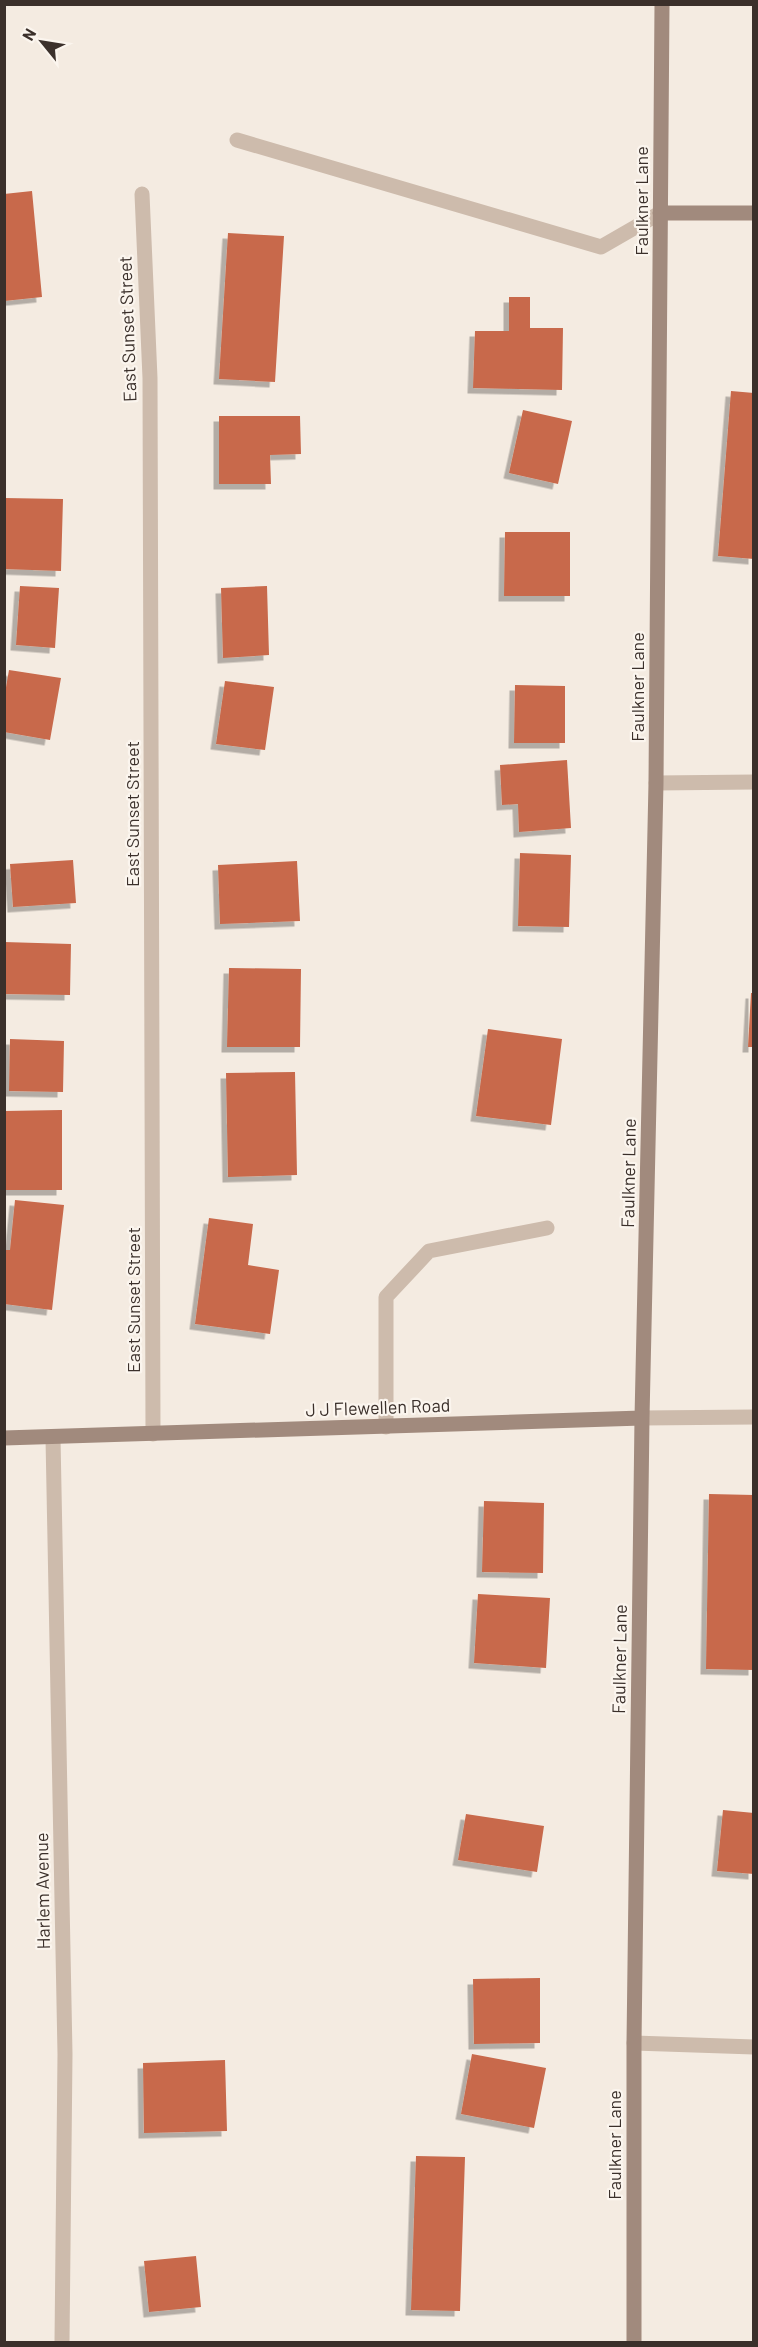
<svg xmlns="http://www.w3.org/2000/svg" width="758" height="2347" font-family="Barlow,sans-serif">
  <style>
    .building { fill: #c8694b; filter: url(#shadow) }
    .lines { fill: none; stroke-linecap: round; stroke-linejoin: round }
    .lane { stroke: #cdbbac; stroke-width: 15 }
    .street { stroke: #cdbbac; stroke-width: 15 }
    .secondary { stroke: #a18a7d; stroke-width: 15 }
    .labels { text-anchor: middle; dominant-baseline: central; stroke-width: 4.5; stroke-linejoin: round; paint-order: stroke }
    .street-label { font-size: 18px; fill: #3b302b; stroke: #fbf5ee }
  </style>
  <defs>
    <filter id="shadow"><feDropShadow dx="-5.5" dy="5.5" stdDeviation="0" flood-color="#0004"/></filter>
  </defs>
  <rect width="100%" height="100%" fill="#f4ebe1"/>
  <path class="building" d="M32 191 42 297 4 301V194Z
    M228 233 284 236 275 382 219 379Z
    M509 297H530V328H563L562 390 473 388 475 331H509Z
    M731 391 754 393V559L718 556Z
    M523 410 572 421 558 484 509 473Z
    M219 416H300L301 454 270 455 271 484H219Z
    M4 498 63 499 61 571 4 569Z
    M505 532H570V596H504Z
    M20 586 59 588 55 648 16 645Z
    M267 586 269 655 223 658 221 588Z
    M9 670 61 678 50 740 4 732V699Z
    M225 681 274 687 265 750 216 744Z
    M515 685 565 686V743H514Z
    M567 760 571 828 519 832 518 804 502 805 500 765Z
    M520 853 571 855 569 927 518 926Z
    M73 860 76 903 13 907 10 864Z
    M297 861 300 921 220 924 218 865Z
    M4 942 71 944 70 995 4 994Z
    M229 968 301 969 300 1047H227Z
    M751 993H754V1047H748Z
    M488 1029 562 1039 551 1125 476 1116Z
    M10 1039 64 1041 63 1092 9 1091Z
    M295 1072 297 1175 228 1177 226 1073Z
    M62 1110V1190H5V1111Z
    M15 1200 64 1205 52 1310 4 1304V1250H10Z
    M209 1218 253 1224 248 1265 279 1270 270 1334 195 1324Z
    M709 1494 754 1495V1670L706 1669Z
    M484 1501 544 1503 543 1573 482 1572Z
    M478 1594 550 1598 546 1668 474 1663Z
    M723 1810 754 1813V1874L717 1871Z
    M466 1814 544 1826 537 1872 458 1860Z
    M540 1978V2043L474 2044 473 1979Z
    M472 2054 546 2068 534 2128 461 2114Z
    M225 2060 227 2131 144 2133 143 2063Z
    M416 2156 465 2157 460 2311 411 2310Z
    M196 2256 201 2307 149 2312 144 2261Z"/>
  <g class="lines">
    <path class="lane" d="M237 140 601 247 660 213
      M386 1427V1297L429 1251 547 1228"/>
    <path class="street" d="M142 194 150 378 153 1434
      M656 783 754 782
      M642 1418 754 1417
      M53 1438 65 2054 62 2342
      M634 2043 754 2047"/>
    <path class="secondary" d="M660 213H754
      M4 1438 642 1418
      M634 2342V2043L642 1418 656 783 662 4"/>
  </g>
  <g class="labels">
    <g class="street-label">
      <text transform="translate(641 201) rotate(-90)">Faulkner Lane</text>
      <text transform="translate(127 329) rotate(-92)">East Sunset Street</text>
      <text transform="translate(637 687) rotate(-90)">Faulkner Lane</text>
      <text transform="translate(132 814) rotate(-90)">East Sunset Street</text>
      <text transform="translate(628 1173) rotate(-89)">Faulkner Lane</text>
      <text transform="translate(133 1300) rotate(-90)">East Sunset Street</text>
      <text transform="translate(378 1407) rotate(-2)">J J Flewellen Road</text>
      <text transform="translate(619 1659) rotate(-89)">Faulkner Lane</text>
      <text transform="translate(42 1891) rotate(-91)">Harlem Avenue</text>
      <text transform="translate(614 2145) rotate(-90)">Faulkner Lane</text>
    </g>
  </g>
  <rect width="758" height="2347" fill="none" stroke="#3b302b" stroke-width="12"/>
  <g transform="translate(42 42) rotate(300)" stroke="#fbf5ee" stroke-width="4.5" paint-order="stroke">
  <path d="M0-4.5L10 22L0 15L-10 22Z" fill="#3b302b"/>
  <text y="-9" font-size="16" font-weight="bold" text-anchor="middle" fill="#3b302b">N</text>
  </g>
</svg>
